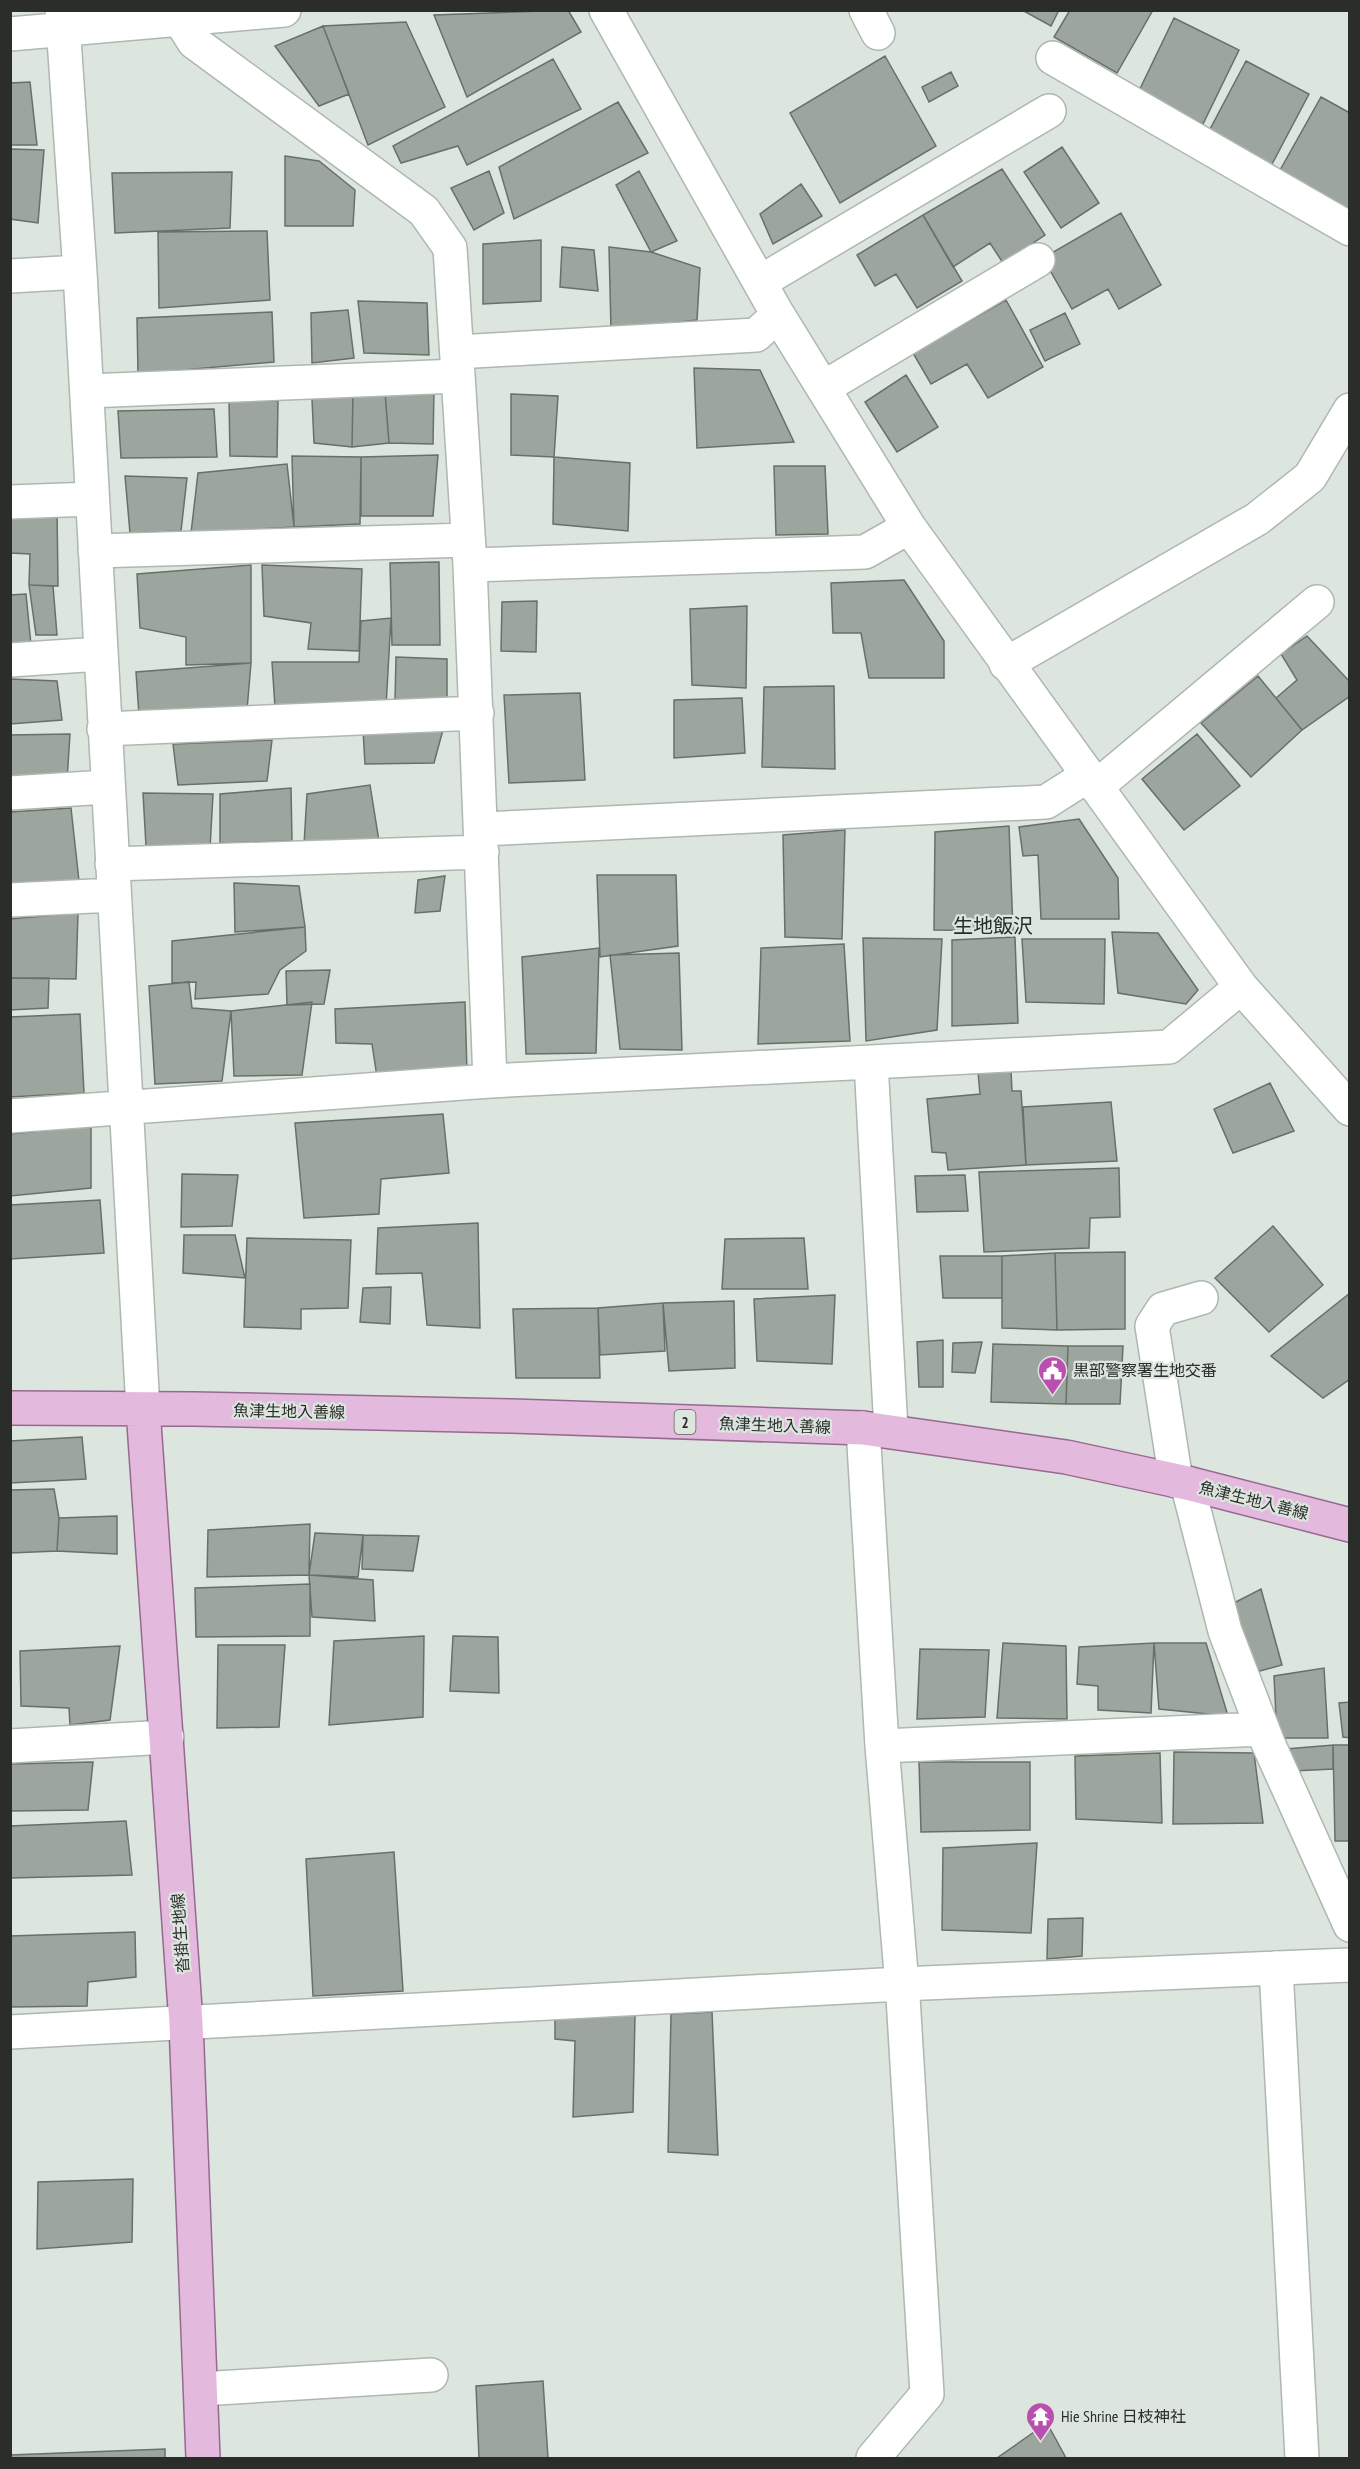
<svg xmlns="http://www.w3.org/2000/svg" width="1360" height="2469" font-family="'PT Sans Narrow','Noto Sans JP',sans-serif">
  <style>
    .building { fill: #9ca59e; stroke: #677069; stroke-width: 1.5 }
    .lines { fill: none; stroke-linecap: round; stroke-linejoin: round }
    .minor-casing { stroke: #aeb7b0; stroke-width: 36 }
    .major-casing { stroke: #976991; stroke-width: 36 }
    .minor { stroke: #fff; stroke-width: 33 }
    .major { stroke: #e3b9de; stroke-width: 33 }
    .labels { text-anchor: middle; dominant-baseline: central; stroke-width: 4.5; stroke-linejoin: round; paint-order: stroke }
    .shield { fill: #dce5de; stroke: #5f6460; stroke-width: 1.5 }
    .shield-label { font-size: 15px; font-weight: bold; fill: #2a2d2a }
    .poi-label { font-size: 16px; fill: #2a2d2a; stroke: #dce5de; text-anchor: start }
    .street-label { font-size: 16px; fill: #2a2d2a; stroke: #dce5de }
    .quarter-label { font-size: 20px; fill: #262d28; stroke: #dce5de }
  </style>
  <rect width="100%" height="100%" fill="#dce5de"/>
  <path class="building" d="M568 10 581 32 467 97 434 15Z
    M1022 10H1059L1051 26Z
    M1070 10H1153L1117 73 1054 37Z
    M1174 18 1239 50 1203 124 1138 93Z
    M406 22 445 107 368 145 323 26Z
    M323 26 349 94 319 106 275 46Z
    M885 56 936 146 840 203 790 113Z
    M553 59 581 109 467 165 458 146 401 163 393 146Z
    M1246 61 1309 94 1271 166 1208 133Z
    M951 72 958 86 929 102 922 87Z
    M30 82 37 145H10V83Z
    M1321 97 1350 113V211L1279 172Z
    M618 102 648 153 514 219 499 167Z
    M1062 147 1099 203 1061 228 1024 172Z
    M10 149 44 150 38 223 10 219Z
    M285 156 319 161 355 190 353 226H285Z
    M1002 169 1045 235 1003 263 990 243 953 267 923 215Z
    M489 171 504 213 474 230 451 188Z
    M639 171 677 241 651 252 616 185Z
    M232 172 230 228 115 233 112 173Z
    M801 184 822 216 773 244 760 214Z
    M1121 213 1161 285 1119 309 1108 289 1072 309 1043 258Z
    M923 215 962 281 917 308 896 274 875 286 857 255Z
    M267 231 270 300 159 308 158 232Z
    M541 240V301L483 304V244Z
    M562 247 594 250 598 291 560 287Z
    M609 247 651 252 700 268 697 320 611 330Z
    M1006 300 1043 367 988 398 967 364 931 384 913 353Z
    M358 301 427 303 429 355 364 353Z
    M348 310 354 358 312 363 311 313Z
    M272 312 274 362 138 374 137 318Z
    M1065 313 1080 344 1045 361 1030 330Z
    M694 368 760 370 794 442 697 448Z
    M906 375 938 427 897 452 865 402Z
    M434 390 433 444 389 443 385 392Z
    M353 392H385L389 443 352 447Z
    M353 392 352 447 314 443 312 399Z
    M511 394 558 396 554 457 511 455Z
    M229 399 278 401 277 457 230 456Z
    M214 409 217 457 121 458 118 411Z
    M438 455 433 516H361V457Z
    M292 456 361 457 360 524 294 527Z
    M554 457 630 463 628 531 553 524Z
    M287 464 294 527 191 533 198 473Z
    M774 466H825L828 534 776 535Z
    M125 476 187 478 181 531 130 533Z
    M57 508 58 586 29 585 30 554 10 553V511Z
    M439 562 440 645H392L390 563Z
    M251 565V663L186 665V637L140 628 137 574Z
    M262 565 362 569 359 651 308 649 311 623 264 616Z
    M904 580 944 641V678H869L861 633H833L831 583Z
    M29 585 53 586 57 635H36Z
    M26 594 31 645H10V595Z
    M537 601 536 652 501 651 502 602Z
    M747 606 746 688 692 685 690 609Z
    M391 618 386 707H275L272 662H359L361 621Z
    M1307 636 1350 682V696L1302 730 1276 698 1297 680 1281 654Z
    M396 657 447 659V705L395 700Z
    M251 663 247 710 139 715 136 672Z
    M1258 676 1302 730 1251 777 1201 723Z
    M10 679 57 681 62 720 10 724Z
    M834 686 835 769 762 767 764 687Z
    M580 693 585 780 509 783 504 695Z
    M742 698 745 753 674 758V700Z
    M444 726 434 763 365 764 363 730Z
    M70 734 67 780 10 779V735Z
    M1197 734 1240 786 1184 830 1142 779Z
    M272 740 267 781 178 785 173 744Z
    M370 785 379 841 304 845 307 794Z
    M291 788 292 841 220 843V794Z
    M143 793 213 794 210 849 146 846Z
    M71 808 79 881 10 883V812Z
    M1079 819 1118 878 1119 919H1041L1038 855 1023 856 1019 827Z
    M1009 826 1013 931 934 930 935 832Z
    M845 830 842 939 785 937 783 835Z
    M597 875H676L678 946 600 957Z
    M445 876 440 911 415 913 418 880Z
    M234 883 299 886 305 927 235 932Z
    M78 913 76 979 10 978V919Z
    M305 927 306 951 280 970 268 994 195 999 196 982 172 983V941Z
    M1112 932 1158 933 1198 990 1186 1004 1118 993Z
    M1015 937 1018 1023 952 1026V940Z
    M863 938 942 939 937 1030 866 1041Z
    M1022 939H1105L1104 1004 1026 1002Z
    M844 944 850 1041 758 1044 761 948Z
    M599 948 596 1053 526 1054 522 957Z
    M679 953 682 1050 620 1049 610 955Z
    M330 970 324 1004 287 1005 286 971Z
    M10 978H49L48 1008 10 1010Z
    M189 982 192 1008 231 1011 222 1081 155 1084 149 986Z
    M312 1002 302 1075 234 1076 231 1011Z
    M465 1002 467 1072 377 1077 372 1044 336 1043 335 1009Z
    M80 1014 84 1093 10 1097V1017Z
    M1011 1071 1012 1091H1021L1026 1165 948 1170 946 1153 932 1152 927 1099 980 1094 978 1072Z
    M1270 1083 1294 1131 1233 1153 1214 1109Z
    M1111 1102 1117 1161 1026 1165 1023 1107Z
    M443 1114 449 1173 381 1179 379 1214 304 1218 295 1123Z
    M91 1126V1188L10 1196V1134Z
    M1119 1168 1120 1217 1090 1218 1089 1248 984 1252 979 1172Z
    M182 1174 238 1175 232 1226 181 1227Z
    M965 1175 968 1211 917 1212 915 1176Z
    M100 1200 104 1253 10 1259V1205Z
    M478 1223 480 1328 427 1325 422 1273 376 1274 378 1228Z
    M1273 1226 1323 1285 1269 1332 1215 1278Z
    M184 1235H235L245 1278 183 1273Z
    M247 1238 351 1240 348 1308 301 1309V1329L244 1327Z
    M804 1238 808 1289H722L725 1239Z
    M1125 1252V1329L1057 1330 1055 1253Z
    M1055 1253 1057 1330 1002 1328V1256Z
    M940 1256H1002V1298H943Z
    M391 1287 390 1324 360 1322 363 1288Z
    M1350 1293V1379L1323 1398 1271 1356Z
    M835 1295 832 1364 757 1361 754 1299Z
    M734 1301 735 1368 669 1371 663 1303Z
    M663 1303 665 1351 600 1355 598 1308Z
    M598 1308 600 1378H516L513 1309Z
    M943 1340V1387H919L917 1342Z
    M982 1342 975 1373 952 1372 953 1343Z
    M993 1344 1068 1346 1066 1404 991 1402Z
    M1068 1346H1123L1120 1404H1066Z
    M82 1437 86 1479 10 1483V1441Z
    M54 1489 59 1518 57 1551 10 1553V1490Z
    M117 1516V1554L57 1551 59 1518Z
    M310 1524 309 1575 207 1577 208 1530Z
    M315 1533 363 1535 358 1577 309 1575Z
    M363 1535 419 1536 413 1571 362 1569Z
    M309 1575 373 1580 375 1621 312 1617Z
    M310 1584V1636L196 1637 195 1588Z
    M1261 1589 1282 1665 1252 1673 1232 1604Z
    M424 1636 423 1717 329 1725 334 1641Z
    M453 1636 498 1637 499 1693 450 1691Z
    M1003 1643 1066 1646 1067 1719 997 1718Z
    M1154 1643 1151 1713 1098 1710V1686L1077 1684 1079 1647Z
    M1154 1643H1206L1228 1716 1159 1709Z
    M218 1645H285L279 1727 217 1728Z
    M120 1646 110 1720 70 1725 69 1708 21 1706 20 1651Z
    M920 1649 989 1650 985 1717 917 1719Z
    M1324 1668 1328 1738H1277L1274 1676Z
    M1350 1702V1738L1343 1737 1339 1703Z
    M1333 1745H1350V1841H1335Z
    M1333 1745V1769L1293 1771 1286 1749Z
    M1174 1752 1254 1753 1263 1823 1173 1824Z
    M1160 1753 1162 1823 1076 1819 1075 1756Z
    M93 1762 88 1810 10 1811V1764Z
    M919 1762H1030V1830L921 1832Z
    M126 1821 132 1875 10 1878V1826Z
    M1037 1843 1031 1933 942 1930 943 1848Z
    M394 1852 403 1991 313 1996 306 1859Z
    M1083 1918 1082 1956 1047 1959 1048 1919Z
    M135 1932 136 1977 88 1982 87 2006 10 2007V1936Z
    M712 2012 718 2155 668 2152 671 2014Z
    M635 2015 633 2112 573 2117 575 2041 555 2039V2016Z
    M133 2179 132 2242 37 2249 38 2182Z
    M543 2381 548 2458H479L476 2386Z
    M1047 2423 1066 2458H997Z
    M165 2449V2458H10V2455Z"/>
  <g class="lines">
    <defs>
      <path id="minor" d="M62 10 80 272 143 1409
        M606 10 778 315 909 527 1241 987 1350 1109
        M866 10 878 33
        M179 18 194 42 424 211 450 248 470 565 490 1081 871 1062 891 1430
        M10 34 284 10
        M1053 58 1350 229
        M10 276 80 272
        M760 282 1049 111
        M457 352 756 335 778 315
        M823 388 1038 260
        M87 391 458 376
        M10 502 92 499
        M95 551 468 540
        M470 565 865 552 909 527
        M10 660 100 654
        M1006 664 1257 519 1310 477 1350 410
        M104 729 477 713
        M1096 787 1317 602
        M10 793 107 787
        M482 829 1046 802 1087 776
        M112 864 482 852
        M10 900 114 895
        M871 1062 1169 1047 1241 987
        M10 1116 490 1081
        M863 1428 882 1746 903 1997 927 2394 873 2458
        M1176 1481 1152 1326 1163 1309 1201 1298
        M1187 1483 1225 1631 1268 1743 1350 1925
        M10 1746 167 1737
        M882 1746 1262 1729
        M1276 1968 1302 2458
        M10 2032 901 1984 1350 1965
        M201 2389 431 2375"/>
      <path id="major" d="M10 1408 194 1409 512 1416 863 1428 1066 1457 1187 1483 1350 1525
        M143 1409 186 2023 203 2458"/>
    </defs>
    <use href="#minor" class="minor-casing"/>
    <use href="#major" class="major-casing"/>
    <use href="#minor" class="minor"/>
    <use href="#major" class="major"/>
  </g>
  <defs>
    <symbol id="civic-pin" viewBox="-11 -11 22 30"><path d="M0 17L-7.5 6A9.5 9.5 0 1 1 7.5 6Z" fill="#ba4fb0" stroke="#dce5de"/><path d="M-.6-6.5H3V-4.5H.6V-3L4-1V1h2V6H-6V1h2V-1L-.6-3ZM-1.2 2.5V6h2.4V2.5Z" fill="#fff"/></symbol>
    <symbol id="temple-pin" viewBox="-11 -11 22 30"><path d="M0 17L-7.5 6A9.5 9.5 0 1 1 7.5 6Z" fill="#ba4fb0" stroke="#dce5de"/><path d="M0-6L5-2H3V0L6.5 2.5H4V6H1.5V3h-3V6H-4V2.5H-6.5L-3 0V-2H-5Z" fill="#fff"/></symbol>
  </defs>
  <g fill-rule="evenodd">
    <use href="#civic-pin" x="1036" y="1354" width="33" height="45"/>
    <use href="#temple-pin" x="1024" y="2400" width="33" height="45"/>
  </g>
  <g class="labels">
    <rect class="shield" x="674.5" y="1410" width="21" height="24" rx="4.5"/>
    <g class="shield-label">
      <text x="685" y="1422">2</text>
    </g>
    <g class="poi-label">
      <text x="1073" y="1370">黒部警察署生地交番</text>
      <text x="1061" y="2416">Hie Shrine 日枝神社</text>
    </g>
    <g class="street-label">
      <text transform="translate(289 1411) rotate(1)">魚津生地入善線</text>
      <text transform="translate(775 1425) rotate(2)">魚津生地入善線</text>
      <text transform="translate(1254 1500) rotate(14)">魚津生地入善線</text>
      <text transform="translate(180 1933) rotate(-94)">沓掛生地線</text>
    </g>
    <g class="quarter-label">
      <text x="993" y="926">生地飯沢</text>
    </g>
  </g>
  <rect width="1360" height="2469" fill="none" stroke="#2a2d2a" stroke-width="24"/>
</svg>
